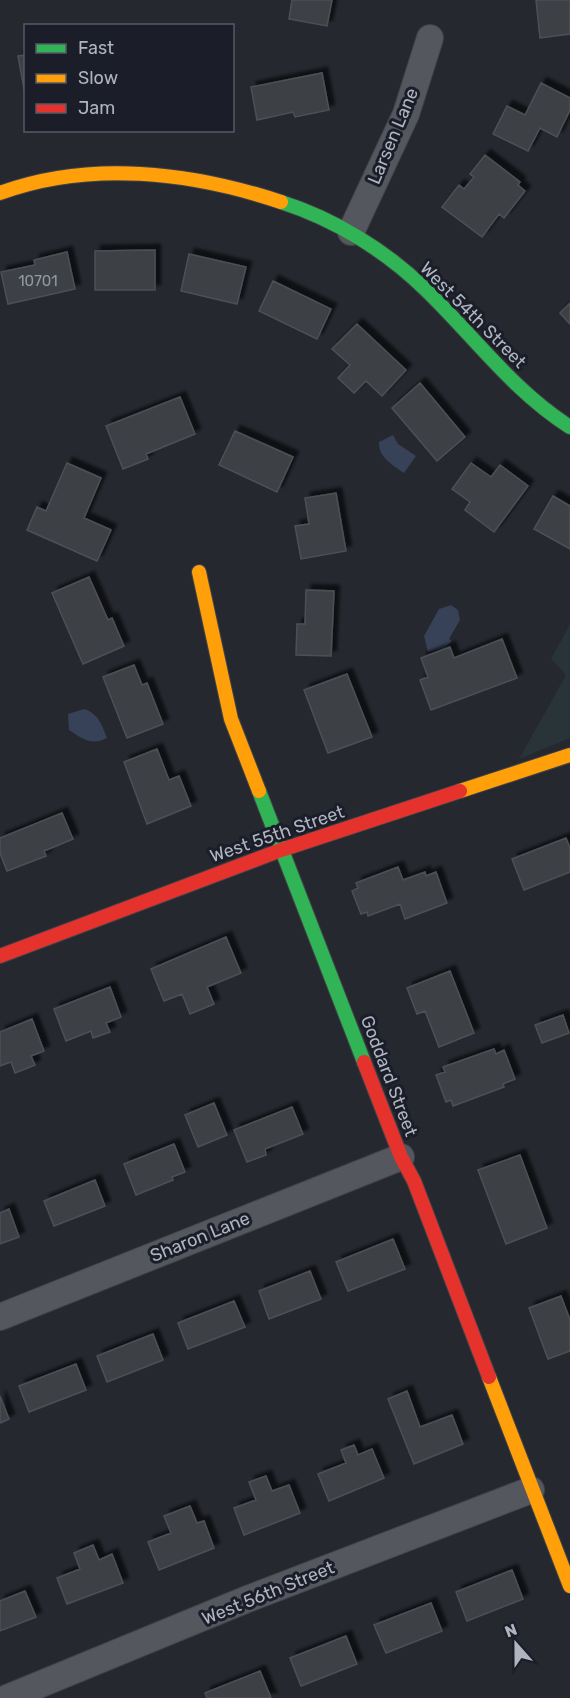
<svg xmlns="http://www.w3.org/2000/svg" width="570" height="1698" font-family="Rubik,sans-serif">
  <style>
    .green { fill: #283437 }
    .water { fill: #374157 }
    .building { fill: #3d3f44; stroke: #4e5057; stroke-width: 1.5; filter: url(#shadow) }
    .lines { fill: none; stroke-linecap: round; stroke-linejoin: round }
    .street-casing { stroke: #414348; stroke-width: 28 }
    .fast-casing { stroke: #414348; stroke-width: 16 }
    .slow-casing { stroke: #414348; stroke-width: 16 }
    .jam-casing { stroke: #414348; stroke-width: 16 }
    .street { stroke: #55575e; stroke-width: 26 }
    .fast { stroke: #30b455; stroke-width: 14 }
    .slow { stroke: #ff9f0a; stroke-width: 14 }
    .jam { stroke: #e5322d; stroke-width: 14 }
    .labels { text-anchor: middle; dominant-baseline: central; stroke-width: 6; stroke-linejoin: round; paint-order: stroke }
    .number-label { font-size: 15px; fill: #9297a2 }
    .street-label { font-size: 18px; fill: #afb4c1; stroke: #1b1e29 }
  </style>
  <defs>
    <filter id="shadow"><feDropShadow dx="5.5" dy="-5.5" stdDeviation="1.5" flood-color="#0009"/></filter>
  </defs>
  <rect width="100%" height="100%" fill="#26282f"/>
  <path class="green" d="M570 624V738L519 759 566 675 551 659Z"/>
  <path class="water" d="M393 435 398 444 416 456 404 473C393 465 378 457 379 442Z
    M451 605 458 610 460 620 449 639 452 641 445 648 428 652 424 636 439 609Z
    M84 709C98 713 102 725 107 738 91 746 83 739 69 730L68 714Z"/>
  <path class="building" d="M292 0H332L327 26 289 19Z
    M536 0H570V34L540 38Z
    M26 55V99L18 56Z
    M322 73 329 110 295 117 293 112 257 120 251 87Z
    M541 83 570 98V110L557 137 540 128 528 151 493 134 507 106 525 115Z
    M485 155 520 182 518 185 525 191 504 218 499 214 482 237 442 207 459 185 464 189 474 177 470 174Z
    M155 250V290H95V251Z
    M67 252 75 289 8 304 1 272 35 265 34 260Z
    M189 254 246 267 237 304 181 291Z
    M273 281 331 309 317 339 259 311Z
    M570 303V324L560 313Z
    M357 324 406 370 382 396 366 381 354 393 338 378 350 365 332 349Z
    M420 383 465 437 437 461 392 408Z
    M180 397 195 434 146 454 148 459 123 469 106 426Z
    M235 431 293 457 277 492 219 465Z
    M67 463 101 478 84 518 111 530 97 561 27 530 37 507 46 511Z
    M471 463 491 477 500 465 528 486 494 532 465 510 470 502 452 489Z
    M336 493 346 551 301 559 295 526 309 524 305 498Z
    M553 496 570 506V549L534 529Z
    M89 577 108 620 112 618 124 646 83 664 52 593Z
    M306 590 334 591 331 656 296 655 297 624H305Z
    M502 639 517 678 431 710 420 680 428 677 421 658 450 647 454 658Z
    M134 665 142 685 147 683 163 724 127 738 103 677Z
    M347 674 372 737 328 753 304 690Z
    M157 749 169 780 179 776 191 806 147 824 124 762Z
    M62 813 73 839 44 851 46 856 7 871 0 853V838Z
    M566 838 570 848V872L524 890 512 859Z
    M398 867 403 880 425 872 426 876 436 872 447 903 405 919 400 904 368 916 367 912 361 914 352 891 358 888 356 883Z
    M226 937 241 973 207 987 214 1004 190 1014 182 994 164 1001 151 969Z
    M450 971 474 1033 439 1047 425 1011 417 1014 407 988Z
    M110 987 121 1017 106 1023 110 1032 93 1038 91 1031 66 1041 54 1009Z
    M563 1015 569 1033 542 1043 535 1025Z
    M32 1019 44 1051 31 1056 35 1065 15 1073 11 1062 0 1066V1032Z
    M494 1049 496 1054 504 1050 515 1079 503 1084 504 1087 453 1106 451 1100 446 1102 436 1075 445 1072 443 1067Z
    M214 1103 227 1135 198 1147 185 1115Z
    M292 1107 303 1134 265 1149 266 1155 247 1162 234 1130Z
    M174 1144 185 1172 172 1177 173 1180 136 1195 124 1164Z
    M520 1155 547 1228 506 1244 478 1170Z
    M95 1180 105 1206 54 1226 44 1201Z
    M9 1209 19 1237 0 1244V1213Z
    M393 1239 405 1269 348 1291 336 1262Z
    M310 1271 321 1299 269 1319 259 1291Z
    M561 1296 570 1320V1351L548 1359 529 1308Z
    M234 1301 245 1327 188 1349 178 1323Z
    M153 1334 163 1360 107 1382 97 1356Z
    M76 1364 86 1390 29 1412 19 1386Z
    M407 1391 420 1427 452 1415 463 1444 414 1464 388 1399Z
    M0 1396 9 1419 0 1423Z
    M354 1445 358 1455 372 1449 384 1478 329 1501 318 1474 346 1463 341 1450Z
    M266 1476 272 1491 289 1485 300 1513 244 1535 234 1508 256 1500 249 1482Z
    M190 1506 197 1523 204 1521 214 1548 159 1570 148 1542 171 1533 164 1516Z
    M93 1545 99 1560 112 1554 123 1583 67 1604 57 1578 80 1569 74 1553Z
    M512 1570 523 1599 467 1621 456 1592Z
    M25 1591 36 1617 0 1631V1601Z
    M431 1603 442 1631 386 1653 374 1625Z
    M346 1636 357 1664 301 1686 290 1658Z
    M260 1671 271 1698H207L205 1693Z"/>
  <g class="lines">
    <defs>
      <path id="street" d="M351 232 406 114 430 38
        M0 1317 401 1157
        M7 1698 245 1600 531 1490"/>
      <path id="fast" d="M281 202C334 219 385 250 425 289 473 335 512 390 570 427
        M259 791 364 1062"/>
      <path id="slow" d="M0 193C90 160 191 172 281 202
        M199 572 231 719 259 791
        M460 791 570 755
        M489 1377 570 1586"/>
      <path id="jam" d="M0 956 281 850 460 791
        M364 1062 401 1157 414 1181 489 1377"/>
    </defs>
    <use href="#street" class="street-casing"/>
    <use href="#fast" class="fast-casing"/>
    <use href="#slow" class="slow-casing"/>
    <use href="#jam" class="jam-casing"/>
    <use href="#street" class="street"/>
    <use href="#fast" class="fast"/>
    <use href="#slow" class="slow"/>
    <use href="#jam" class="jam"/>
  </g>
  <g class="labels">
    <g class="number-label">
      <text x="38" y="281">10701</text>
    </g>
    <g class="street-label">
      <text transform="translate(393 136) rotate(-67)">Larsen Lane</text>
      <text transform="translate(473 315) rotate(45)">West 54th Street</text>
      <text transform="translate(277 834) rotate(-19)">West 55th Street</text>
      <text transform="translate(389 1076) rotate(69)">Goddard Street</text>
      <text transform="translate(200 1237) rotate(-22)">Sharon Lane</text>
      <text transform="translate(268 1593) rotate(-22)">West 56th Street</text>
    </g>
  </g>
  <rect x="24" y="24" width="210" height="108" fill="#1b1e29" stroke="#565a66" stroke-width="1.5"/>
  <rect x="36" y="44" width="30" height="9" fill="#30b455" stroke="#565a66" stroke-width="1.5"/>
  <text x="78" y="54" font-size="18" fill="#afb4c1">Fast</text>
  <rect x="36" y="74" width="30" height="9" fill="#ff9f0a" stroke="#565a66" stroke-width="1.5"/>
  <text x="78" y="84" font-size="18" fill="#afb4c1">Slow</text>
  <rect x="36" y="104" width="30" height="9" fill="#e5322d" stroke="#565a66" stroke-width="1.5"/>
  <text x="78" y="114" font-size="18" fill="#afb4c1">Jam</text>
  <g transform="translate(516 1644) rotate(339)" stroke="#1b1e29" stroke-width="4.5" paint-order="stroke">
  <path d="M0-4.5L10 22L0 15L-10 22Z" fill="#afb4c1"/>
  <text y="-9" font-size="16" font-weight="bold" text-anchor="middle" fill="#afb4c1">N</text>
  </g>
</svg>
